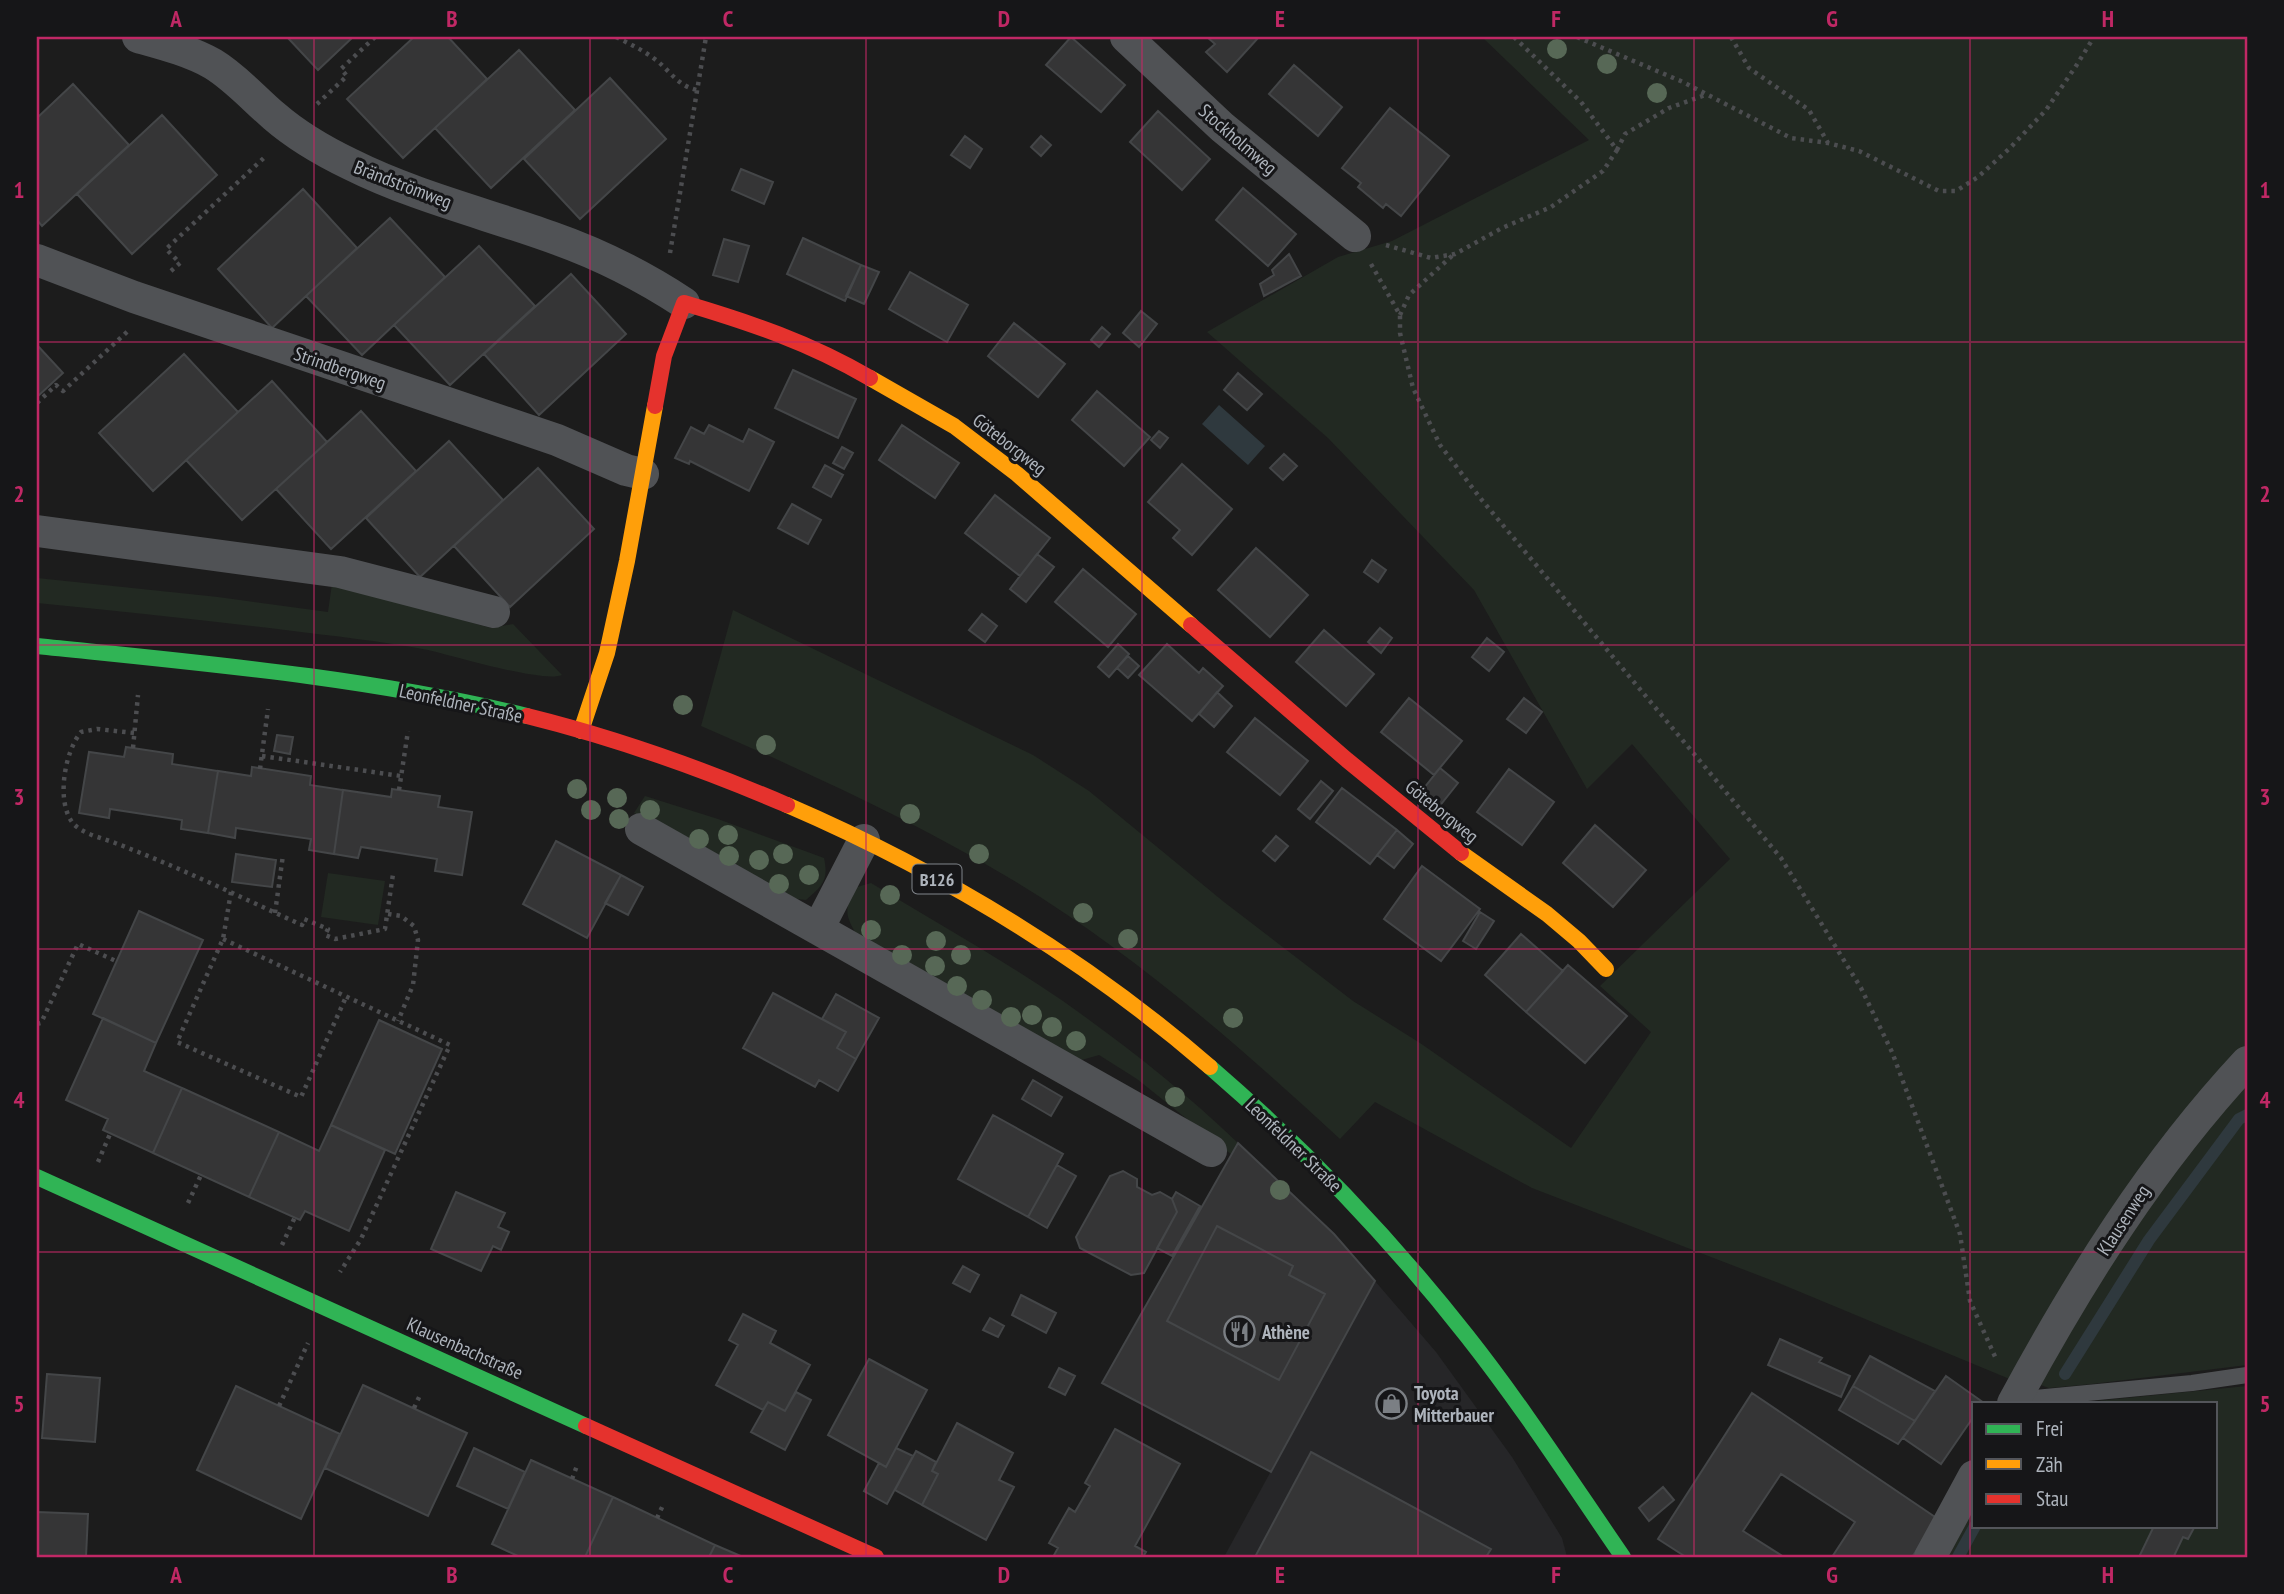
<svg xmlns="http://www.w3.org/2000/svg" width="2284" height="1594" font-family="'PT Sans Narrow',sans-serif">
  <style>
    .built { fill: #262628 }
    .green { fill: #222922 }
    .water { fill: #2f393e }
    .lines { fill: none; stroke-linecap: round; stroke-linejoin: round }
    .stream { stroke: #2f393e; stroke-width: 12 }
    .building { fill: #353536; stroke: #444648; stroke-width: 2 }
    .path { stroke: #4c4d50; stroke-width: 4.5; stroke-dasharray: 3.5 5; stroke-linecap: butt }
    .lane { stroke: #505255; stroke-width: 16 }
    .street { stroke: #505255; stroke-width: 32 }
    .fast { stroke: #30b455; stroke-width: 16 }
    .slow { stroke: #ff9f0a; stroke-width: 16 }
    .jam { stroke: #e5322d; stroke-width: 16 }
    .tree { fill: #576856 }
    .grid { fill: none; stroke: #c02865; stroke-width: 2; stroke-opacity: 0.55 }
    .labels { text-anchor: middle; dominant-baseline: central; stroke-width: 6; stroke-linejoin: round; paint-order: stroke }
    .shield { fill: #161618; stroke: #80858b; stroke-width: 2 }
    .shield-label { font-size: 18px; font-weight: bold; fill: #aeb4bc }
    .street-label { font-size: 19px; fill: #aeb4bc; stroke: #161618 }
    .poi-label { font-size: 19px; font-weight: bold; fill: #aeb4bc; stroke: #161618; text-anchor: start }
    .neatline { fill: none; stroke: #c02865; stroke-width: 2.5 }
    .grid-label { font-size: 23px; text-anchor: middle; font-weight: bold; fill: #c02865 }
  </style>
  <rect width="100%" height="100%" fill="#1c1c1c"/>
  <path class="built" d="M1375 1281 1436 1352 1512 1457 1562 1538 1567 1557H1224Z"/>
  <path class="green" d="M1482 37H2247V1049L2012 1380 1781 1284 1532 1188 1375 1102 1340 1139C1237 1044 1131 951 1011 879 912 820 807 772 701 726L733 610 1033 755 1089 791 1224 902 1353 1001 1420 1043 1571 1148 1651 1032 1600 986 1730 859 1632 744 1587 789 1474 590 1328 438 1207 332 1338 257 1392 241 1589 140Z
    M37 578 218 597 328 612 332 584 491 628 513 624 562 675C543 683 454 656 428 650 381 641 333 636 285 630 203 620 120 611 37 603Z
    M645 796 718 819 824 858C829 881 822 886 806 900L781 897 634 813Z
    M328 873 385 881 378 925 321 917Z
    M871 883C935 922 1002 959 1063 1001 1125 1045 1184 1091 1238 1143L1232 1155 1137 1079 1099 1055 1078 1061 855 932C844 913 845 906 857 887Z
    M2247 1077V1365L2092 1384 2049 1388 2035 1383 2128 1227Z
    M2247 1386V1557H1941L1974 1496V1526H2216V1403H2076Z"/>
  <path class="water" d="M1219 405 1265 446 1248 465 1202 424Z"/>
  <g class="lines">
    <path class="stream" d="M2065 1374 2149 1240 2239 1119 2247 1115
      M1958 1557 1975 1526"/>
  </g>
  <path class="building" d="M287 37H353L318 70Z
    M414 37H448L487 79 403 158 347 99Z
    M1071 37 1125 85 1101 112 1046 65Z
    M1207 37H1259L1227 72 1206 52 1215 44Z
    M519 50 575 110 491 188 435 128Z
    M1294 65 1342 107 1318 136 1269 94Z
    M610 78 666 139 580 219 524 159Z
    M73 84 129 145 42 226 37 220V118Z
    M1390 108 1449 156 1401 216 1386 204 1383 208 1358 187 1361 183 1342 168Z
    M1158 111 1210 159 1182 190 1130 142Z
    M162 115 217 175 132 254 77 194Z
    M965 136 982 149 970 168 951 155Z
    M1041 136 1051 145 1041 156 1031 147Z
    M741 169 773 182 764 204 732 190Z
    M1243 188 1296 234 1268 266 1216 220Z
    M303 189 357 248 272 328 218 269Z
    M390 218 445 277 362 355 306 296Z
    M803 238 861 265 845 301 787 274Z
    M724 239 749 246 738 282 713 275Z
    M479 246 535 306 450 385 394 325Z
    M1289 254 1301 276 1264 296 1260 284 1274 275 1272 270Z
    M861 265 879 272 864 304 846 296Z
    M910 272 968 305 947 342 889 309Z
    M571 274 626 334 539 415 484 354Z
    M1141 311 1157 324 1139 347 1123 333Z
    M1014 323 1065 364 1038 397 988 356Z
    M1102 327 1110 334 1099 347 1091 340Z
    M37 345 63 373 37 397Z
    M184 354 238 412 153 491 99 433Z
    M793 370 856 399 838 438 775 408Z
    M1238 373 1262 394 1247 410 1224 390Z
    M272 381 327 442 242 520 186 460Z
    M1097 391 1150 437 1124 466 1072 420Z
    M361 411 416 471 331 549 276 489Z
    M709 425 743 442 749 429 774 442 749 491 690 461 689 464 675 458 691 427 704 434Z
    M902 425 959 463 935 498 879 460Z
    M1159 431 1168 438 1160 448 1151 440Z
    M449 441 503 500 420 577 366 518Z
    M842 447 853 453 844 469 833 463Z
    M1284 454 1297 466 1283 480 1270 468Z
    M1182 464 1232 509 1192 555 1173 538 1180 530 1148 502Z
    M825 465 843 475 831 497 813 487Z
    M538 468 594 529 510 607 454 546Z
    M995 495 1050 538 1020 576 965 533Z
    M792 504 821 520 808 544 778 528Z
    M1256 548 1308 595 1270 637 1218 590Z
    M1037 554 1054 567 1026 602 1010 589Z
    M1372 560 1386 570 1378 582 1364 572Z
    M1083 569 1136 614 1108 647 1055 602Z
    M982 614 997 626 985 642 969 630Z
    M1380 628 1392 638 1381 653 1368 642Z
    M1324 630 1374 674 1346 706 1296 662Z
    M1487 638 1504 652 1489 671 1472 657Z
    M1118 644 1129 654 1109 677 1098 667Z
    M1167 644 1199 673 1203 668 1223 686 1192 721 1139 675Z
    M1128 656 1139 666 1128 678 1117 668Z
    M1217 692 1232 706 1214 727 1199 714Z
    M1409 698 1462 741 1434 775 1381 732Z
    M1524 698 1542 712 1526 733 1507 719Z
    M1255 718 1308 761 1280 795 1227 752Z
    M277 735 293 737 290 754 274 751Z
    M126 747 173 754 172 764 218 771 208 833 181 829 182 820 110 809 109 818 79 813 89 752 124 757Z
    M252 767 311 776 310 785 343 790 334 854 309 850 311 839 236 828 235 838 208 833 218 771 251 776Z
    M1440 768 1458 783 1438 808 1420 793Z
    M1509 769 1554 802 1522 845 1477 812Z
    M1321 781 1333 791 1310 819 1298 809Z
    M1342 788 1397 830 1370 864 1316 822Z
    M392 789 440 796 438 807 472 812 462 875 435 871 437 859 361 847 358 858 334 854 343 790 391 797Z
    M1595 825 1646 870 1613 907 1563 863Z
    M1397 830 1413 844 1394 868 1377 855Z
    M1276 836 1288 846 1275 861 1263 851Z
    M556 841 621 875 587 938 523 904Z
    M236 854 276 860 272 887 232 882Z
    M1422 866 1480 909 1441 961 1384 919Z
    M621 875 643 887 628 915 605 903Z
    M139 911 203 940 156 1043 93 1014Z
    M1480 912 1494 921 1476 949 1463 941Z
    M1521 934 1563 971 1526 1012 1485 975Z
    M1568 965 1627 1016 1585 1063 1526 1012Z
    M773 993 846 1032 837 1048 856 1059 838 1091 819 1080 815 1087 743 1048Z
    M836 994 879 1018 856 1059 837 1048 846 1032 822 1019Z
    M103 1018 156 1043 144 1071 182 1088 153 1153 103 1130 108 1119 66 1100Z
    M379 1020 442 1049 395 1154 331 1125Z
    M1033 1080 1062 1097 1051 1116 1022 1099Z
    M182 1088 279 1132 249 1197 153 1153Z
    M993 1115 1063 1154 1028 1217 958 1179Z
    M331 1125 385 1150 349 1231 305 1211 300 1220 249 1197 279 1132 319 1151Z
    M1238 1143 1334 1234 1375 1281 1271 1472 1102 1383Z
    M1057 1165 1076 1176 1047 1228 1028 1217Z
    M1123 1171 1137 1179V1187L1152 1195 1160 1192 1172 1199 1177 1212 1144 1273 1131 1275 1080 1248 1076 1237 1110 1176Z
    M456 1192 505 1213 498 1227 509 1232 501 1250 493 1246 481 1271 431 1249Z
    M1176 1192 1200 1206 1172 1256 1157 1248 1177 1212 1172 1199Z
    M1217 1226 1293 1266 1289 1275 1325 1294 1279 1380 1167 1321Z
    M963 1266 979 1275 970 1292 953 1283Z
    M1021 1295 1056 1313 1046 1333 1012 1315Z
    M743 1314 776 1331 770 1343 810 1365 785 1411 768 1402 763 1410 716 1385 738 1345 729 1340Z
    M990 1318 1004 1326 998 1337 983 1330Z
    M1780 1339 1822 1358 1819 1362 1850 1376 1841 1397 1768 1365Z
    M1870 1356 1935 1391 1915 1421 1853 1386Z
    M869 1359 927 1390 886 1467 828 1435Z
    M1059 1368 1075 1376 1065 1395 1049 1387Z
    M47 1374 100 1378 95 1442 42 1438Z
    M1946 1376 1984 1403H1974V1416L1941 1464 1903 1438Z
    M363 1385 467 1433 428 1516 325 1468Z
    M236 1386 340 1434 301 1519 197 1470Z
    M1853 1386 1915 1421 1898 1444 1839 1410Z
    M796 1392 811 1400 785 1450 751 1432 768 1402 785 1411Z
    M1752 1393 1938 1519 1912 1557H1832L1855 1522 1781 1474 1743 1531 1784 1557H1686L1658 1539Z
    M957 1423 1013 1453 999 1480 1014 1487 986 1540 922 1505 938 1474 932 1471Z
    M1115 1429 1180 1464 1135 1546 1146 1552 1143 1557H1053L1058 1548 1049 1543 1069 1508 1075 1512 1090 1486 1085 1483Z
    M474 1448 525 1472 508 1509 457 1486Z
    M896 1448 913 1456 887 1504 864 1491 879 1463 886 1467Z
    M916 1451 936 1462 932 1471 938 1474 922 1505 895 1490Z
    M1311 1452 1491 1549 1486 1557H1255Z
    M531 1460 613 1497 585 1557H520L492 1544Z
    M1663 1487 1674 1500 1649 1521 1639 1508Z
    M613 1497 715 1545 709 1557H585Z
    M37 1512 88 1514 86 1557H37Z
    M2154 1526H2195L2188 1539 2183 1537 2174 1556 2177 1557H2139Z
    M715 1545 743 1557H709Z"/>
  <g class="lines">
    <path class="path" d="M616 37C630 44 643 50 656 60 670 71 678 86 697 90
      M1577 37 1683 82 1791 138 1828 143 1859 151 1939 191H1956L1978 177 2010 148 2046 110 2076 66 2094 37
      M1731 37 1749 68 1809 110 1828 143
      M317 104 347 76 341 69 375 37
      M1617 150 1625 134 1669 108 1708 94
      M1386 245 1431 258 1455 254 1502 228 1551 207 1603 171 1617 150 1581 102 1514 37
      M670 253 706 37
      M1371 264 1400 315V333L1413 388 1440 445 1481 499 1781 858 1861 988 1892 1052 1960 1234 1970 1301 1997 1361
      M171 271 180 263 166 249 267 155
      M1400 315 1409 295 1454 254
      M37 403 56 385 63 391 128 331
      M134 733 97 729 81 732C65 751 56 800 72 822 81 834 103 838 115 843 179 867 240 897 302 925L304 919 328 929 325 935 335 939 385 929 393 874
      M133 748 138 695
      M262 756 401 776
      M260 769 268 709
      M399 790 408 731
      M231 892 223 939 177 1042 301 1097 346 997
      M275 913 283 855
      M388 914 401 916 414 926 418 940 413 985 398 1021
      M223 939 450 1045 361 1239 340 1272
      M37 1024 41 1023 78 944 116 961
      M98 1162 110 1134
      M188 1203 201 1175
      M282 1245 295 1217
      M279 1406 308 1343
      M414 1408 421 1393
      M572 1479 578 1463
      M657 1518 664 1503"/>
    <path class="lane" d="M2019 1393 2035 1398 2192 1383 2247 1375"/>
    <path class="street" d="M138 37C163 44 190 51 213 64 236 78 254 99 274 116 297 136 323 151 350 164 414 196 484 213 551 237 597 253 643 276 684 303
      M1126 37 1222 127 1355 236
      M37 260 134 297 557 440 626 470 643 474
      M37 531 340 572 494 612
      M641 829 1211 1151
      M818 929 864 840
      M2013 1403C2079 1281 2152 1164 2247 1062
      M1930 1557 1974 1476"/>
    <path class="fast" d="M37 646C201 663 366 677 527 716
      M1210 1067C1304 1148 1390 1238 1467 1336 1523 1407 1572 1483 1623 1557
      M37 1177 586 1426"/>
    <path class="slow" d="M870 378 954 426 1017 474 1191 625
      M581 731 607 653 627 561 655 406
      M787 805C940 871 1084 958 1210 1067
      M1461 853 1547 914 1579 941 1606 969"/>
    <path class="jam" d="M655 406 664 356 684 303C751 323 808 342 870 378
      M1191 625 1347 760 1461 853
      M527 716C616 738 703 769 787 805
      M586 1426 876 1557"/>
  </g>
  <g class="tree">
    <circle cx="1557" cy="49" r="10"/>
    <circle cx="1607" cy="64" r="10"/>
    <circle cx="1657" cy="93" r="10"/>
    <circle cx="683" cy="705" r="10"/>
    <circle cx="766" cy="745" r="10"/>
    <circle cx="577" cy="789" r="10"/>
    <circle cx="617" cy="798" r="10"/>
    <circle cx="591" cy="810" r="10"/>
    <circle cx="650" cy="810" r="10"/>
    <circle cx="910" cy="814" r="10"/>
    <circle cx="619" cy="819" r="10"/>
    <circle cx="728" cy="835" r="10"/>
    <circle cx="699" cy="839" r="10"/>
    <circle cx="783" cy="854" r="10"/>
    <circle cx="979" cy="854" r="10"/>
    <circle cx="729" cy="856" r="10"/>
    <circle cx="759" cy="860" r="10"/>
    <circle cx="809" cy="875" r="10"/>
    <circle cx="779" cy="884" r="10"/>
    <circle cx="890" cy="895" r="10"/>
    <circle cx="1083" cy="913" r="10"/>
    <circle cx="871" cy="930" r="10"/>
    <circle cx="1128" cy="939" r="10"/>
    <circle cx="936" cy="941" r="10"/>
    <circle cx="902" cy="955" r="10"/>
    <circle cx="961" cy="955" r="10"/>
    <circle cx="935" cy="966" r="10"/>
    <circle cx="957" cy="986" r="10"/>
    <circle cx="982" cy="1000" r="10"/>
    <circle cx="1032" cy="1015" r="10"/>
    <circle cx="1011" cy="1017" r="10"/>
    <circle cx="1233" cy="1018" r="10"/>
    <circle cx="1052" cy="1027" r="10"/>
    <circle cx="1076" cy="1041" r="10"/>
    <circle cx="1175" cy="1097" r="10"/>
    <circle cx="1280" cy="1190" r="10"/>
  </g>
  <path class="grid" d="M314 37V1557M590 37V1557M866 37V1557M1142 37V1557M1418 37V1557M1694 37V1557M1970 37V1557M37 342H2247M37 645H2247M37 949H2247M37 1252H2247"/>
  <defs>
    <symbol id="restaurant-ring" viewBox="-11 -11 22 22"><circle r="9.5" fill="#161618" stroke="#7b7f84" stroke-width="1.5"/><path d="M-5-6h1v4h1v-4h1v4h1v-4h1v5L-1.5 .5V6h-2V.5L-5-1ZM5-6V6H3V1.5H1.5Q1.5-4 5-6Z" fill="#7b7f84"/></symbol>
    <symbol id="shop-ring" viewBox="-11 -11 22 22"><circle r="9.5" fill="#161618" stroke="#7b7f84" stroke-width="1.5"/><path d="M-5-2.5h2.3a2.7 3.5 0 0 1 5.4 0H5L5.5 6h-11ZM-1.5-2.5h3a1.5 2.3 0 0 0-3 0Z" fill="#7b7f84"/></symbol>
  </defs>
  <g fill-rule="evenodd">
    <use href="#restaurant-ring" x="1222" y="1314" width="35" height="35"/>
    <use href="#shop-ring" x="1374" y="1386" width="35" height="35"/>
  </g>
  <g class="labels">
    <rect class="shield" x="912.5" y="864.5" width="49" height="29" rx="5"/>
    <g class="shield-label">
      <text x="937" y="879">B126</text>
    </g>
    <g class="street-label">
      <text transform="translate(1238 139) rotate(41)">Stockholmweg</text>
      <text transform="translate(403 184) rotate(21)">Brändströmweg</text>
      <text transform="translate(340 368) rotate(19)">Strindbergweg</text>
      <text transform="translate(1010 444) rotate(38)">Göteborgweg</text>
      <text transform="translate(461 703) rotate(12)">Leonfeldner Straße</text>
      <text transform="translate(1442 811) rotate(39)">Göteborgweg</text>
      <text transform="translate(1294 1145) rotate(44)">Leonfeldner Straße</text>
      <text transform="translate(2123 1220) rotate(-57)">Klausenweg</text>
      <text transform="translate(465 1348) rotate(24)">Klausenbachstraße</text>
    </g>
    <g class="poi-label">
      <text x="1262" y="1332">Athène</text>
      <text x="1414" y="1393">Toyota<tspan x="1414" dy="22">Mitterbauer</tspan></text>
    </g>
  </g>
  <rect width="2284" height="1594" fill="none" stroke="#161618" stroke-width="77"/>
  <rect x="1972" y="1402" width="245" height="126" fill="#161618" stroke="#53555a" stroke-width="2"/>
  <rect x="1986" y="1424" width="35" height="10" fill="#30b455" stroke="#53555a" stroke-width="2"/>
  <text x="2036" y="1436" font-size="21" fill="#aeb4bc">Frei</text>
  <rect x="1986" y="1459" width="35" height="10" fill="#ff9f0a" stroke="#53555a" stroke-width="2"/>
  <text x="2036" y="1472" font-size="21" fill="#aeb4bc">Zäh</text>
  <rect x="1986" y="1494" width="35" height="10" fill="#e5322d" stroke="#53555a" stroke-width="2"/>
  <text x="2036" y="1506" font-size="21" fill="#aeb4bc">Stau</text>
  <rect x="38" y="38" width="2208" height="1518" class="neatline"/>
  <g class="grid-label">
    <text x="176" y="27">A</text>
    <text x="452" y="27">B</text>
    <text x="728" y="27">C</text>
    <text x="1004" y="27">D</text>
    <text x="1280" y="27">E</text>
    <text x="1556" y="27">F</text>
    <text x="1832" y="27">G</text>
    <text x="2108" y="27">H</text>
    <text x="19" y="198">1</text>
    <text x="2265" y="198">1</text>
    <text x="19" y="502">2</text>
    <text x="2265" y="502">2</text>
    <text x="19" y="805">3</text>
    <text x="2265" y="805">3</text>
    <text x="19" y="1108">4</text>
    <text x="2265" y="1108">4</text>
    <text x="19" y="1412">5</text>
    <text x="2265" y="1412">5</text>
    <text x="176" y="1583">A</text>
    <text x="452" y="1583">B</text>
    <text x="728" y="1583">C</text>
    <text x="1004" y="1583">D</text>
    <text x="1280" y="1583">E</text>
    <text x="1556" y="1583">F</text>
    <text x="1832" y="1583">G</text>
    <text x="2108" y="1583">H</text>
  </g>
</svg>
